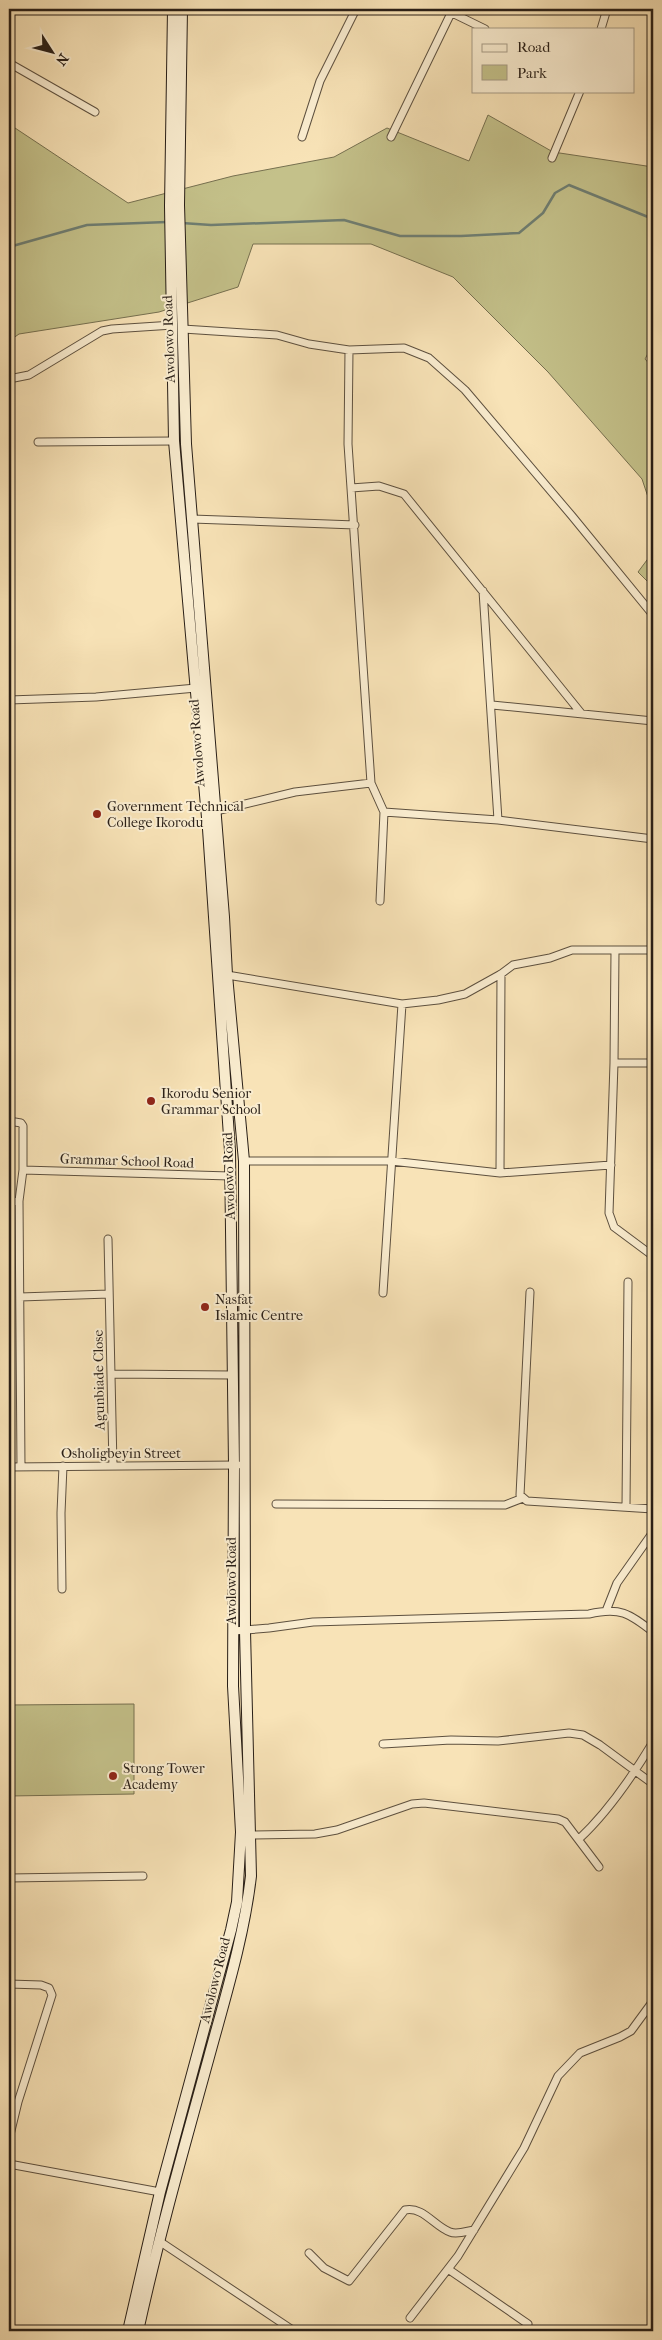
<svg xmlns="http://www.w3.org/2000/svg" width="662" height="2340" font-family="'IM FELL French Canon',serif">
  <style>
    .green { fill: #c4c18a; stroke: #767050 }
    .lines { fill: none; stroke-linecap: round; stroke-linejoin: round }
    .stream { stroke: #6f7e72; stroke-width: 2.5 }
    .minor-casing { stroke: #5d503f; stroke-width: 9 }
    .secondary-casing { stroke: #291f17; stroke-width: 12 }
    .minor { stroke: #faedd0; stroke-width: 7 }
    .secondary { stroke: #faedd0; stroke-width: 10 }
    .poi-dot { fill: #8f2418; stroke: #faedd0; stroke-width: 2 }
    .labels { text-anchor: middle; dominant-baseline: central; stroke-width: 4; stroke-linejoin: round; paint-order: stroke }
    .street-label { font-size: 14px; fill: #291f17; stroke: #faedd0 }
    .poi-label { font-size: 14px; fill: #291f17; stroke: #faedd0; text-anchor: start }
  </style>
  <rect width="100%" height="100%" fill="#f8e3b7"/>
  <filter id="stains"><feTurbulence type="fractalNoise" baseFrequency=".004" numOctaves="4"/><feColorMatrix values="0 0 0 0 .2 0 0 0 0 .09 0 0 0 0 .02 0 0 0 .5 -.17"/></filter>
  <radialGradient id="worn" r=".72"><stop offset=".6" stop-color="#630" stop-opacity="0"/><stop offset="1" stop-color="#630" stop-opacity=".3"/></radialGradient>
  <path class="green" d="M488 115 553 152 653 167V344L645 359 653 368V512L642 479 548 372 453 277 371 244H253L238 287 159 312 19 334 9 341V130L12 126 128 203 233 176 334 157 387 128 469 161Z
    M653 552V587L638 572Z
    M134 1704V1794L9 1796V1705Z"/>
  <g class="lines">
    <path class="stream" d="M182 223 211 225 344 220 400 236H461L519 233 543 213 555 193 569 185 653 219
      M9 247 87 225 167 222"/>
    <defs>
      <path id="minor" d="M444 9 485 29
        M601 29 607 9
        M9 63 95 112
        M302 137 320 81 356 9
        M391 137 453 9
        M552 158 580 91
        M183 329 277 335 309 344 349 350 404 348 429 358 465 390 572 516 653 615
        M349 350 348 444 371 783 384 812 380 901
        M9 379 29 375 102 331 112 329 173 325
        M38 442 174 441
        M351 488 379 486 404 494 581 713
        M192 519 355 525
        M483 591 498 820
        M9 700 96 697 196 688
        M492 705 653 721
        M216 811 295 792 371 783
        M384 812 498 820 653 839
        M615 951 614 1063 609 1213 614 1227 653 1256
        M227 975 402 1004 438 1000 465 994 501 974 513 965 550 958 572 950H653
        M614 1063H653
        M9 1121 21 1123 23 1126V1170L19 1201 21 1466
        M244 1161H391L500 1173 611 1165
        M23 1170 230 1176
        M500 1173 501 974
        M9 1202 19 1201
        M108 1239 113 1466
        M530 1292 520 1495 527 1501 653 1509
        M383 1293 402 1004
        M20 1297 109 1294
        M111 1374 232 1375
        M9 1467 238 1465
        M276 1504 505 1505 523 1498
        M626 1506 628 1282
        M62 1589 61 1513 63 1466
        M606 1611 617 1583 653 1532
        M234 1631 269 1628 313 1622 589 1614C620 1607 629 1613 653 1632
        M383 1744 451 1740 498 1741 569 1733 583 1735 600 1745 653 1784
        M250 1835 315 1834 337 1830 412 1804 424 1803 558 1819 565 1822 599 1867
        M579 1839C609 1811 632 1777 653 1742
        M9 1878 143 1876
        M9 1984 41 1985 49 1988 52 1995 18 2102 9 2139
        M9 2164 160 2192
        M159 2241 294 2331
        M309 2253 324 2268 349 2281 405 2210C423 2206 435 2227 450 2232 457 2235 467 2231 474 2230
        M448 2269 528 2324 525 2331
        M410 2318 458 2256 524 2148 558 2076 580 2053 620 2037 631 2031 653 2001"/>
      <path id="secondary" d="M128 2331 160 2192 231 1930 237 1902 241 1832 233 1686 234 1465 230 1151 208 829 174 441 170 206 173 9
        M138 2331C158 2239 184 2148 209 2057 225 1998 244 1937 251 1876L245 1631 244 1161 227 975 224 917 186 444 179 205 182 9"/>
    </defs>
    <use href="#minor" class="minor-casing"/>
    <use href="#secondary" class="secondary-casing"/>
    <use href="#minor" class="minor"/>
    <use href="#secondary" class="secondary"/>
  </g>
  <g class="poi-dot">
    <circle cx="97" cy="814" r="5"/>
    <circle cx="151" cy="1101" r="5"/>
    <circle cx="205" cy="1307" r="5"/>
    <circle cx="113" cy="1776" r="5"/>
  </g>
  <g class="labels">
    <g class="street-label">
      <text transform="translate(169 339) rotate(-92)">Awolowo Road</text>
      <text transform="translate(197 743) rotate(-94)">Awolowo Road</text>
      <text transform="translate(127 1161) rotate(2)">Grammar School Road</text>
      <text transform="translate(229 1176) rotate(-92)">Awolowo Road</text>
      <text transform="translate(99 1380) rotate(-91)">Agunbiade Close</text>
      <text x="121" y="1453">Osholigbeyin Street</text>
      <text transform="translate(231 1581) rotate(-90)">Awolowo Road</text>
      <text transform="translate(215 1980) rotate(-76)">Awolowo Road</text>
    </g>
    <g class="poi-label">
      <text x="107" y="806">Government Technical<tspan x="107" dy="16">College Ikorodu</tspan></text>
      <text x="161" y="1093">Ikorodu Senior<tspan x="161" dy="16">Grammar School</tspan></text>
      <text x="215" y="1299">Nasfat<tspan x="215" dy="16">Islamic Centre</tspan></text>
      <text x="123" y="1768">Strong Tower<tspan x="123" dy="16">Academy</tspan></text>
    </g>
  </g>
  <rect width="662" height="2340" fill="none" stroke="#f8e3b7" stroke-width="30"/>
  <rect x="10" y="10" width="642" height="2320" fill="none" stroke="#291f17" stroke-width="2.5"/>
  <rect x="15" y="15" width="632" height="2310" fill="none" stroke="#291f17"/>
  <rect x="472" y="28" width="162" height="65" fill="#faedd0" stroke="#a69b86"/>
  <rect x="482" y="44" width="25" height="8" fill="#faedd0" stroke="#a69b86"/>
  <text x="517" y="52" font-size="15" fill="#291f17">Road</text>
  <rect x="482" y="65" width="25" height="15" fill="#c4c18a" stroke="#a69b86"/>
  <text x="517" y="78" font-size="15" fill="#291f17">Park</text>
  <g transform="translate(52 52) rotate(126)" stroke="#faedd0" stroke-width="4" paint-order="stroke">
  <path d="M0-4L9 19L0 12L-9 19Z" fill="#291f17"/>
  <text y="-8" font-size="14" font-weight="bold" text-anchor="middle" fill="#291f17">N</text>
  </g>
  <rect width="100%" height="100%" filter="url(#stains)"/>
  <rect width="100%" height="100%" fill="url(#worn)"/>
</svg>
